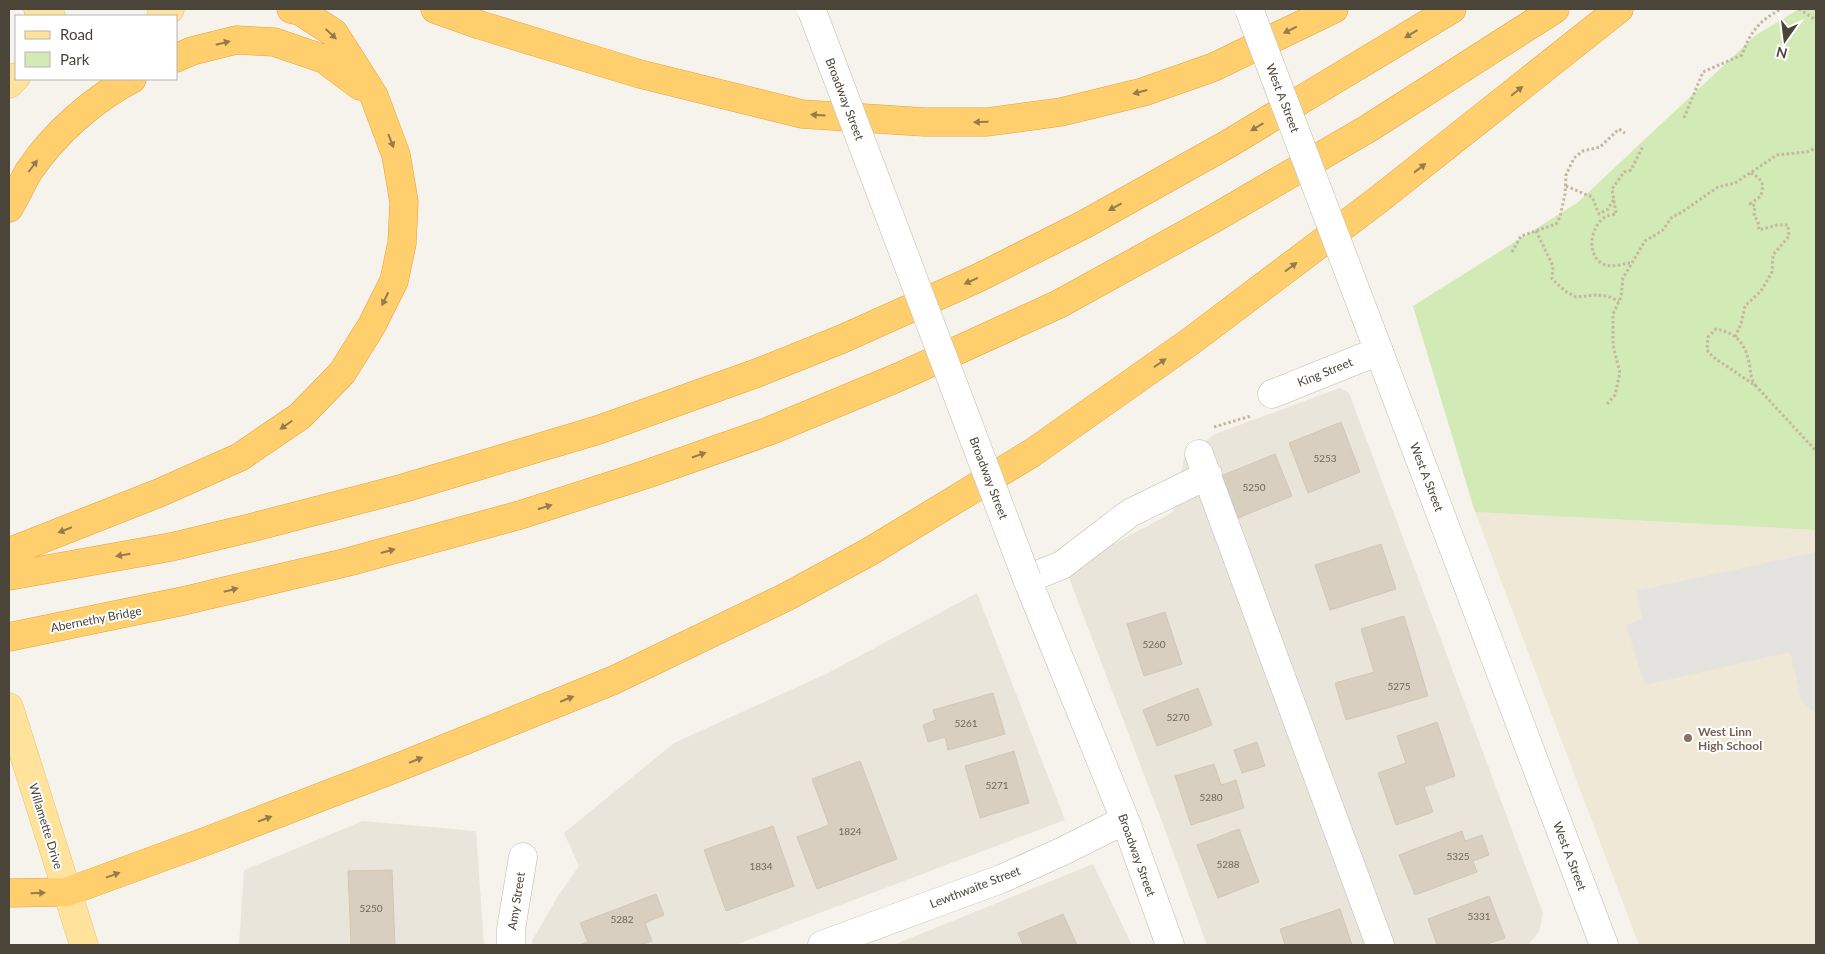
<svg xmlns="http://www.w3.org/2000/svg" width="1825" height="954" font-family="Lato,sans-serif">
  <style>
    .residential { fill: #eae5da }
    .education { fill: #efe8d6 }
    .green { fill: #d2eab5 }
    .parking { fill: #e5e3e0 }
    .building { fill: #d8cfc1; stroke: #d3c7b4 }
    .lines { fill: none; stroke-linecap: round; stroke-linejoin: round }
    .minor-casing { stroke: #c2bbae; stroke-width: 29 }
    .major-casing { stroke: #e6c16a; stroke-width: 29 }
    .highway-casing { stroke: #e0a43c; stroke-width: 29 }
    .path { stroke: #c4b79f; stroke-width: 3; stroke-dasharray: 2.5 2.5; stroke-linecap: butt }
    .minor { stroke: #fff; stroke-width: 28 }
    .major { stroke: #ffe39c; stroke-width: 28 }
    .highway { stroke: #ffcf6e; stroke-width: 28 }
    .minor-bridge-casing { stroke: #c2bbae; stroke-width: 29; stroke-linecap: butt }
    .minor-bridge { stroke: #fff; stroke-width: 28 }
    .oneway { fill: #937c4e }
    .education-dot { fill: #8d6e63; stroke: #fff; stroke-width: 2 }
    .labels { text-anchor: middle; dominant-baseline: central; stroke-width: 4; stroke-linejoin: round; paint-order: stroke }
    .number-label { font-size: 10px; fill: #6e675b }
    .street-label { font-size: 12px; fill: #4b4439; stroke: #fff }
    .education-label { font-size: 12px; font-weight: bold; fill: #785e54; stroke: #fff; text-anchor: start }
  </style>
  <rect width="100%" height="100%" fill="#f6f3ec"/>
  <path class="residential" d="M1340 388 1349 393 1543 913 1539 932 1528 945H1207L1164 827 1066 570 1173 512 1184 458 1215 434Z
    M977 593 1065 820 735 945H533L532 941 558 896 579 866 564 833 674 743 828 673Z
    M363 821 476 831 484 945H239L244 870Z
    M1093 864 1132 945H893Z"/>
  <path class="education" d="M1475 512 1816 530V945H1639Z"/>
  <path class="green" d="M1799 9H1816V530L1475 512 1413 306 1577 203 1756 35Z"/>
  <path class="parking" d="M1816 552V711L1811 710 1802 701 1790 652 1645 685 1626 625 1642 619 1637 591Z"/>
  <path class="building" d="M1341 422 1360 472 1308 493 1289 443Z
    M1275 454 1292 496 1233 520 1216 478Z
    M1381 544 1396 589 1330 610 1315 565Z
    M1165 612 1182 664 1144 676 1127 624Z
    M1404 616 1428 696 1346 720 1335 683 1374 672 1361 629Z
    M1198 688 1212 725 1157 746 1143 710Z
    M993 693 1005 734 948 750 945 737 928 742 923 725 936 720 933 710Z
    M1437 722 1455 776 1424 787 1433 812 1396 825 1378 773 1406 763 1397 736Z
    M1257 742 1265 766 1242 773 1234 750Z
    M1014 751 1029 803 980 818 965 766Z
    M860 761 897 859 817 889 797 837 829 825 812 779Z
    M1214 764 1221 785 1236 780 1244 808 1191 825 1175 776Z
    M773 826 794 886 726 911 704 850Z
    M1239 829 1259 882 1218 898 1197 845Z
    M1462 831 1465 841 1482 835 1489 855 1473 861 1477 872 1415 895 1399 855Z
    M392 870 395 945H351L348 871Z
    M656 894 664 915 645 923 652 941 641 945H579L588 942 580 923Z
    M1489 896 1505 938 1484 945H1437L1428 919Z
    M1340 909 1352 945H1285L1280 929Z
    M1063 914 1077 945H1023L1018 933Z"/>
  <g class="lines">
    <defs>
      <path id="minor" d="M1370 328 1604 945
        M1272 394 1379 351
        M1199 454 1380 945
        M511 945V929L523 857
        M822 945 1001 879 1061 852 1125 820
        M1170 945 1125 820 1027 579 1062 565 1130 513 1208 475"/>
      <path id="major" d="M38 9 51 16
        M161 16 170 9
        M9 84 16 77
        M9 707 84 945"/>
      <path id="highway" d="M435 9 480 25 640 74 802 114 924 122H987L1061 112 1143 92 1214 67 1334 9
        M176 58 192 51 236 40 274 42 324 59 360 86
        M9 208C16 196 22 183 29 171 54 134 93 99 132 79
        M9 552 159 493 240 457 300 416 342 373 372 325 394 281 402 243 404 202 396 155 374 96 334 33 300 11 291 9
        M9 576 171 547 250 528 404 488 598 430 757 373 842 339 978 278 1085 224 1228 144 1452 9
        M9 637 183 601 348 562 520 515 644 475 769 431 899 377 1059 304 1213 219 1369 128 1555 9
        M9 893 67 892 212 839 404 765 614 680 786 597 869 552 1032 453 1191 341 1378 200 1619 9"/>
    </defs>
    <use href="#minor" class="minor-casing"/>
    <use href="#major" class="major-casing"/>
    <use href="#highway" class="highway-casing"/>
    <path class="path" d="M1799 9 1816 20
      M1684 118 1703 72 1742 55C1750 32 1759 21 1781 9
      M1566 186 1592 197 1599 214 1608 209 1614 199
      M1536 231 1553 266 1552 279 1565 291 1576 297 1597 295 1607 296 1619 301
      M1512 252 1521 236 1556 224 1560 217 1565 194 1566 175 1574 158 1583 151 1600 147 1619 129 1625 133
      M1630 263C1622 264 1612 268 1603 264 1586 255 1590 227 1605 217 1607 215 1613 215 1616 214L1612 189 1624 172 1631 170 1643 146
      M1735 337 1741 324 1745 306 1761 291 1772 272 1773 255 1789 236 1788 225H1777L1759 230 1758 221 1754 216 1755 206 1750 204 1761 196 1763 185 1759 178 1751 173
      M1756 386C1751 381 1751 374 1750 367 1746 345 1738 333 1716 329L1708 337 1707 350 1713 357 1756 386 1816 451
      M1607 404 1615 395 1620 373 1613 345V314L1621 297 1623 278 1645 241 1662 231 1672 217 1682 212 1718 187 1735 183 1777 155 1807 152 1816 148
      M1214 427 1251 416"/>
    <use href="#minor" class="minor"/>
    <use href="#major" class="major"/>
    <use href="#highway" class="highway"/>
    <defs>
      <path id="minor-bridge" d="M1249 9 1370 328
        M812 11 1027 579"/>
    </defs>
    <use href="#minor-bridge" class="minor-bridge-casing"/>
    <use href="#minor-bridge" class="minor-bridge"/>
  </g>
  <defs><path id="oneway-solid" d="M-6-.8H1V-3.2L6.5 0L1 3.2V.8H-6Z" transform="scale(1.25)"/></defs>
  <g class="oneway">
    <use href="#oneway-solid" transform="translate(1290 30) rotate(154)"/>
    <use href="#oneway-solid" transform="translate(331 34) rotate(43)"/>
    <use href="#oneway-solid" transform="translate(1411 34) rotate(149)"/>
    <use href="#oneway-solid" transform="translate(223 43) rotate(-14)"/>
    <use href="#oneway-solid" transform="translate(1517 91) rotate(-39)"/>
    <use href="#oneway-solid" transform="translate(1140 92) rotate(165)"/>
    <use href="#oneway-solid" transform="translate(818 115) rotate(-176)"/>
    <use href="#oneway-solid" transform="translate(981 122) rotate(179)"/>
    <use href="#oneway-solid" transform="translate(1257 127) rotate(149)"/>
    <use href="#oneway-solid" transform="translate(391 141) rotate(69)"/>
    <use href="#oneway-solid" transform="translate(33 166) rotate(-53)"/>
    <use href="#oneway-solid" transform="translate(1420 168) rotate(-38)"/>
    <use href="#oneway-solid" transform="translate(1115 207) rotate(151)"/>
    <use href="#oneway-solid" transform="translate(1291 267) rotate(-37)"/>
    <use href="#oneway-solid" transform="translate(971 281) rotate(156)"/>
    <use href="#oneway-solid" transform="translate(385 299) rotate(116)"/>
    <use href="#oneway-solid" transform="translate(1160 363) rotate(-35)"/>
    <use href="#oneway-solid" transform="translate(286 425) rotate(145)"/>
    <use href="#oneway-solid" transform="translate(699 455) rotate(-19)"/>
    <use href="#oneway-solid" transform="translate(545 507) rotate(-18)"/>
    <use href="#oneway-solid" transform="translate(65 530) rotate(158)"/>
    <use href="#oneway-solid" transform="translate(388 551) rotate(-15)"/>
    <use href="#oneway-solid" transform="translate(123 555) rotate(170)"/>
    <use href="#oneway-solid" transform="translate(231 590) rotate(-14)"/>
    <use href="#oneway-solid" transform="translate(567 699) rotate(-22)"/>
    <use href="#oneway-solid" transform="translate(416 760) rotate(-22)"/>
    <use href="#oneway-solid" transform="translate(265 819) rotate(-21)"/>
    <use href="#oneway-solid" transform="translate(113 875) rotate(-20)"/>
    <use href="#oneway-solid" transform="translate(38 893) rotate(-1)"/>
  </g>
  <circle class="education-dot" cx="1688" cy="738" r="5"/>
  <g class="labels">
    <g class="number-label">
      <text x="1325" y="458">5253</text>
      <text x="1254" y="487">5250</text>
      <text x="1154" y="644">5260</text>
      <text x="1399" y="686">5275</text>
      <text x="1178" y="717">5270</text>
      <text x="966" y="723">5261</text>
      <text x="997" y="785">5271</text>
      <text x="1211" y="797">5280</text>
      <text x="850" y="831">1824</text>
      <text x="1458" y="856">5325</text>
      <text x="1228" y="864">5288</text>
      <text x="761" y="866">1834</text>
      <text x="371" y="908">5250</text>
      <text x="1479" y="916">5331</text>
      <text x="622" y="919">5282</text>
    </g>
    <g class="street-label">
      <text transform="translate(1283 98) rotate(69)">West A Street</text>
      <text transform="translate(845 99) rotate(69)">Broadway Street</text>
      <text transform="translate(1325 372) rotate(-22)">King Street</text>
      <text transform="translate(1427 477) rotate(69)">West A Street</text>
      <text transform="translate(989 478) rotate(69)">Broadway Street</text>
      <text transform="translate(96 619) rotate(-11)">Abernethy Bridge</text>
      <text transform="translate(46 826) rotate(73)">Willamette Drive</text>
      <text transform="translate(1137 855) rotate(70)">Broadway Street</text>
      <text transform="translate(1570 856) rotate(69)">West A Street</text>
      <text transform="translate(975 887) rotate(-21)">Lewthwaite Street</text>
      <text transform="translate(516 901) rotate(-81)">Amy Street</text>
    </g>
    <g class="education-label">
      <text x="1698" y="731">West Linn<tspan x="1698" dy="14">High School</tspan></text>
    </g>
  </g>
  <rect width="1825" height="954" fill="none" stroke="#4b4439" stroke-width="20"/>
  <rect x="15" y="15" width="162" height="65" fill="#ffffff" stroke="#b7b4b0"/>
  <rect x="25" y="31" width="25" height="8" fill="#ffe39c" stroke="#b7b4b0"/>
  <text x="60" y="40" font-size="15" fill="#4b4439">Road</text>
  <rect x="25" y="52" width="25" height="15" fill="#d2eab5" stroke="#b7b4b0"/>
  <text x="60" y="65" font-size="15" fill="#4b4439">Park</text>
  <g transform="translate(1785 40) rotate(194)" stroke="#ffffff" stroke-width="4" paint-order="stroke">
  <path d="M0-4L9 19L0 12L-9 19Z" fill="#4b4439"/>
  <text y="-8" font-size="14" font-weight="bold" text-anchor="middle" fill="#4b4439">N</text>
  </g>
</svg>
